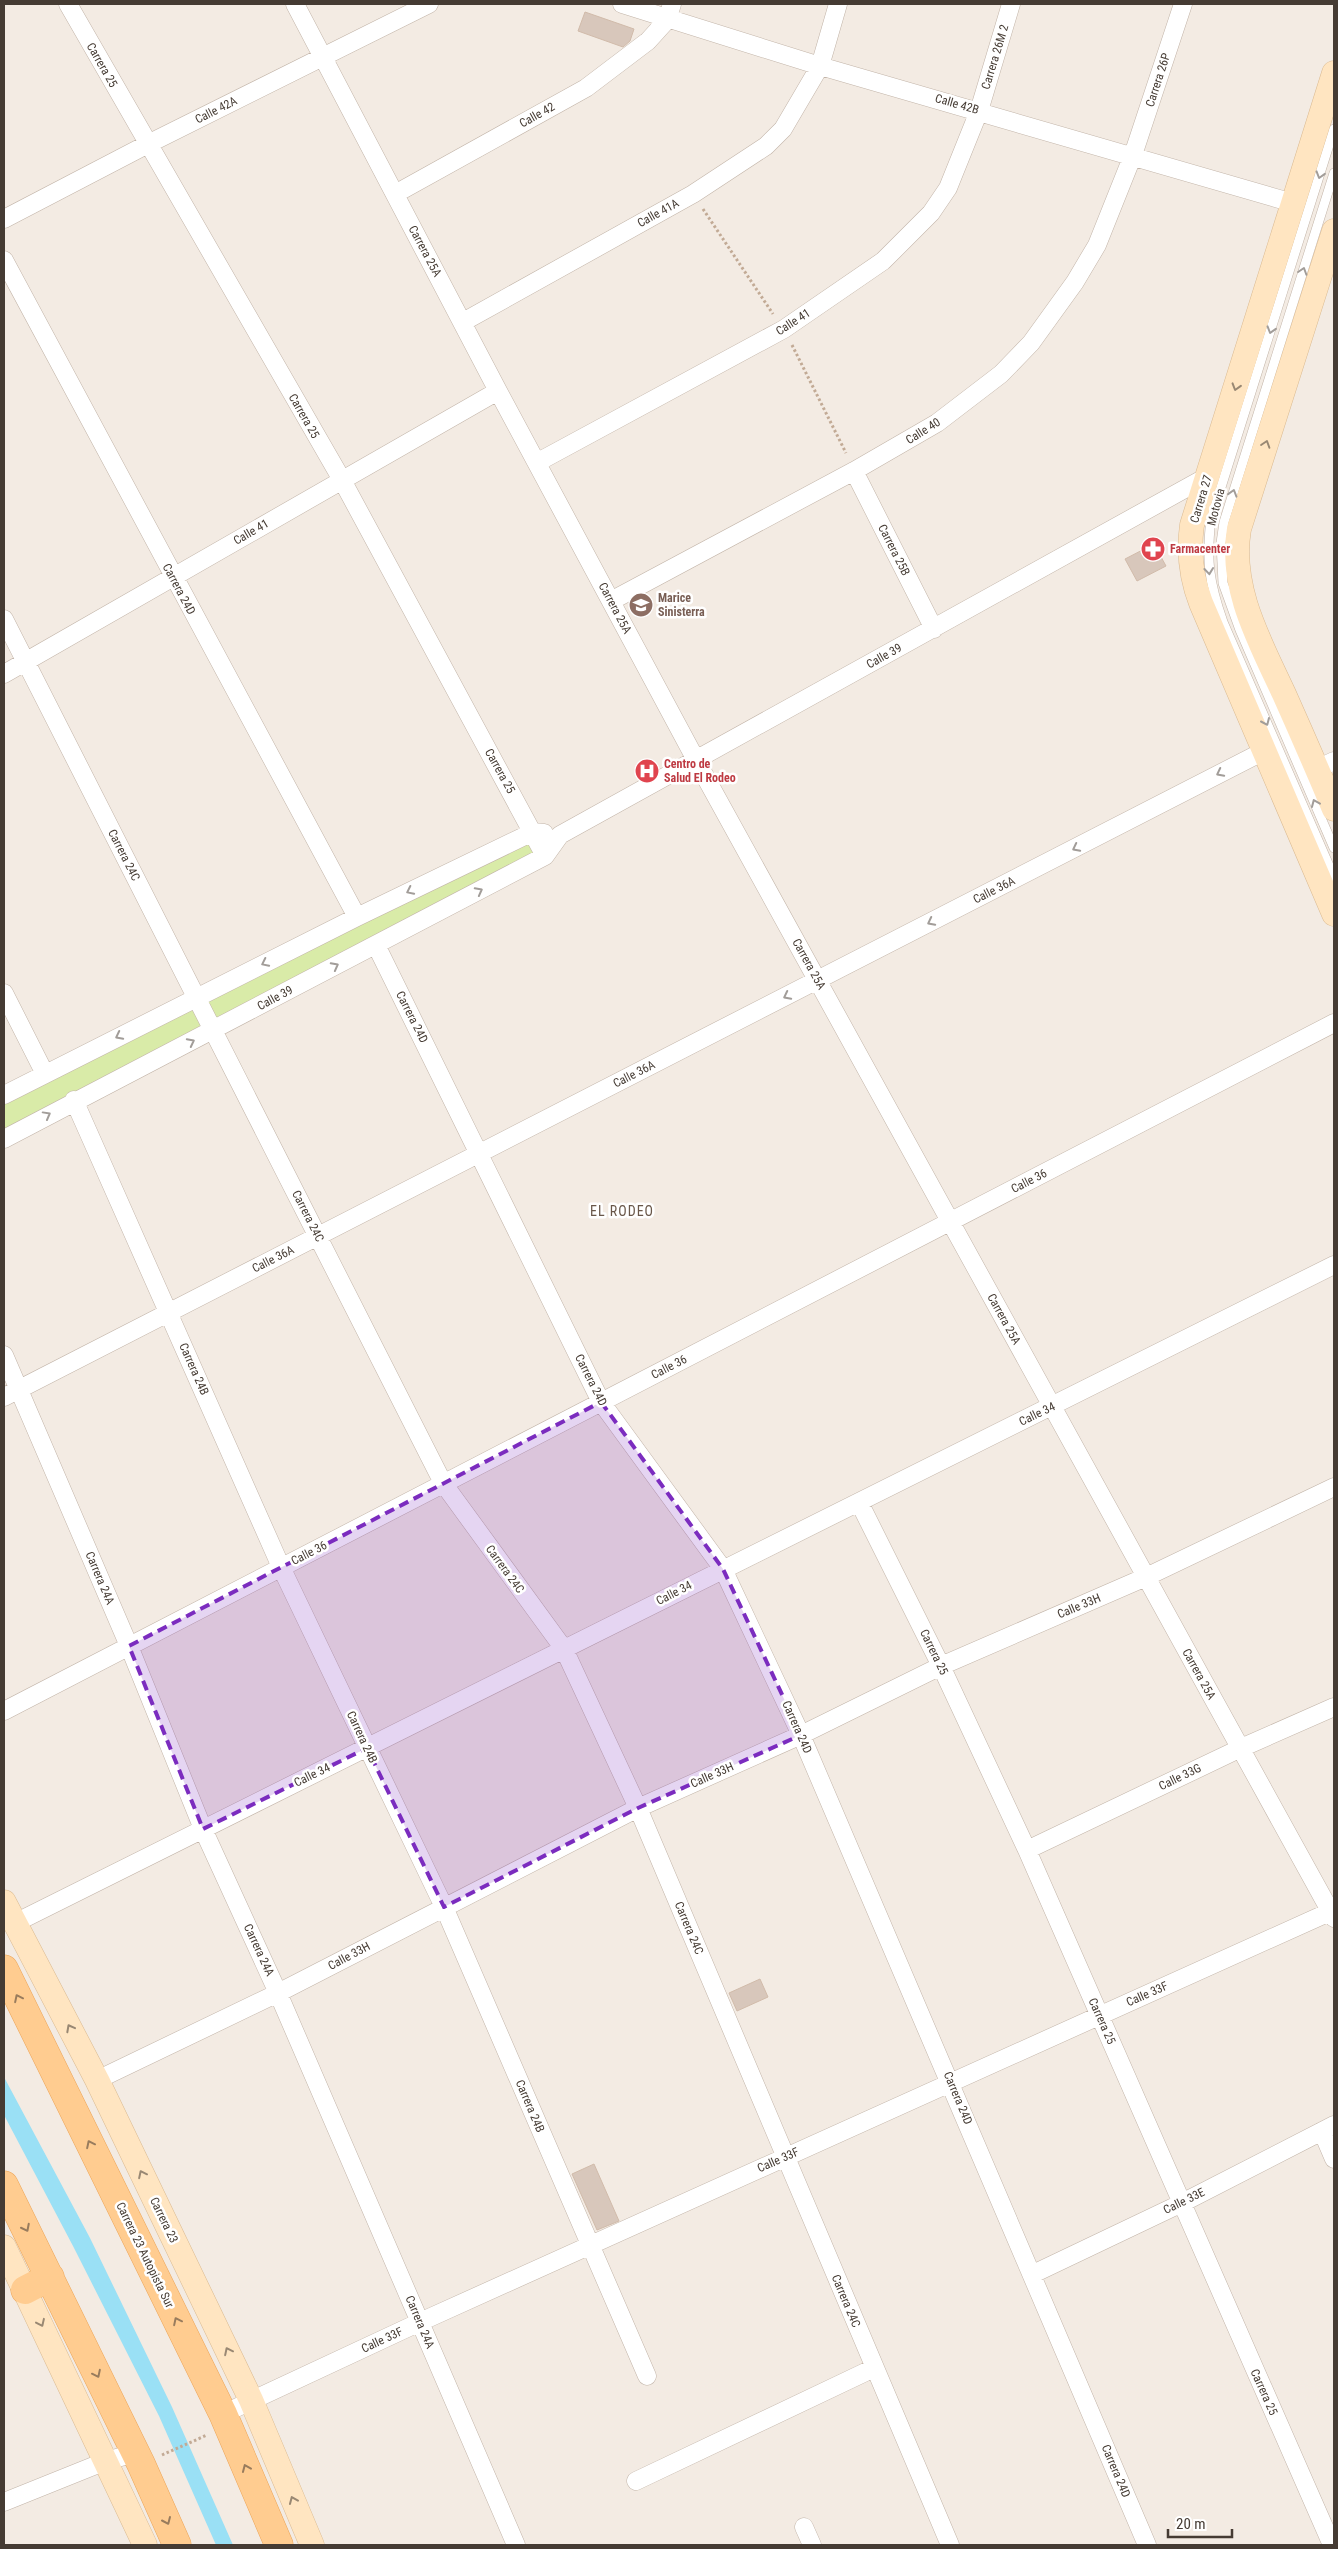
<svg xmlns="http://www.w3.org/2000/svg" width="1338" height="2549" font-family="'Roboto Condensed',sans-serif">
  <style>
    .green { fill: #d9eba8 }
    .water { fill: #9ae0f5 }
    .building { fill: #d8c7bb; stroke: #d1bbaa }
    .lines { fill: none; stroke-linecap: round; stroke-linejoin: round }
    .lane-casing { stroke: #c2b4a8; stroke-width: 10 }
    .street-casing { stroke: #c2b4a8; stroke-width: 19 }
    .secondary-casing { stroke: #daba91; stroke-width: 25 }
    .primary-casing { stroke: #eca558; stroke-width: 29 }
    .path { stroke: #c2aa95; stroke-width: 3; stroke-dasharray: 2.5 2.5; stroke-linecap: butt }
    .lane { stroke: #fff; stroke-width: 9 }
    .street { stroke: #fff; stroke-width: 18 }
    .secondary { stroke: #ffe5c1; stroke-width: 24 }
    .primary { stroke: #ffcc90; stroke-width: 28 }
    .oneway { stroke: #a29d99 }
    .oneway2 { stroke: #998873 }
    .oneway3 { stroke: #997c5d }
    .marked { fill: #7b2cbf; fill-opacity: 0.2; stroke: #7b2cbf; stroke-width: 4; stroke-dasharray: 10 6; stroke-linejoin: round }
    .labels { text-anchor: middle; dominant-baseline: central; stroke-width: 5; stroke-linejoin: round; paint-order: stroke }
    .street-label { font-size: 12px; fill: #453b33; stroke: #fff }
    .health-label { font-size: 12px; font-weight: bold; fill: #be3a42; stroke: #fff; text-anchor: start }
    .education-label { font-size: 12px; font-weight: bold; fill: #785e54; stroke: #fff; text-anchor: start }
    .neighbourhood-label { font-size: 14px; letter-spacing: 1px; fill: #695749; stroke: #fff }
  </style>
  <rect width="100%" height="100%" fill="#f3ebe3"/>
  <path class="green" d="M533 832 545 856 4 1139V1095Z"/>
  <path class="water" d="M4 2077 90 2238 172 2407 233 2545H216L159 2416 73 2246 4 2115Z"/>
  <path class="building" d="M585 12 634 29 630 41 623 47 578 31Z
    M1154 544 1166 566 1137 581 1125 559Z
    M760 1979 768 1997 737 2011 729 1993Z
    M594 2164 619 2221 597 2230 572 2174Z"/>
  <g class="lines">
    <defs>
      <path id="lane" d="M1334 129 1211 519C1206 561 1209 582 1223 622L1334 877
        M1334 173 1224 522 1221 543 1223 583 1240 630 1334 848"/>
      <path id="street" d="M68 4 342 480 545 856
        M295 4 498 391 696 760 1334 1918
        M622 4 820 66 1293 203
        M395 194 586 88 648 41 667 20 672 4
        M4 219 148 144 429 4
        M4 260 357 917
        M463 322 693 194 766 146 783 129 820 66 838 4
        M538 462 784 329 883 261 931 213 948 188 979 111 1011 4
        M854 471 934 629
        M611 601 854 471 937 423 1001 374 1031 343 1075 282 1097 245 1133 155 1183 4
        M4 619 443 1483 564 1649 638 1808 950 2545
        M4 674 498 391
        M1317 769 1334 761
        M376 945 601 1402 723 1569 801 1735 1147 2545
        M4 993 45 1074
        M4 1095 357 917 533 832 544 833
        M74 1100 281 1567 444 1907 647 2376
        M4 1139 545 856 560 835 1208 476
        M4 1355 129 1646 203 1829 278 1993 516 2545
        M4 1397 1264 751
        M859 1502 941 1666 1027 1850 1332 2545
        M4 1711 1334 1023
        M1027 1850 1241 1748 1334 1707
        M15 1923 1334 1265
        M97 2080 278 1993 638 1808 801 1735 941 1666 1146 1577 1334 1487
        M1322 2131 1334 2159
        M1033 2274 1182 2203 1334 2125
        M223 2414 420 2322 1334 1910
        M636 2481 874 2368
        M4 2502 106 2461 135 2453
        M804 2527 812 2545"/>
      <path id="secondary" d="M1334 73 1192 525C1188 553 1191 577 1201 603L1334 914
        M1334 231 1239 529C1229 588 1260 642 1284 694 1301 732 1318 771 1334 809
        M4 1902 97 2080 251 2400 312 2545
        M4 2247 145 2545"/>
      <path id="primary" d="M4 1969 223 2414 279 2545
        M4 2185 141 2464 177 2545
        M25 2290 50 2277"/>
    </defs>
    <use href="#lane" class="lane-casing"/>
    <use href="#street" class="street-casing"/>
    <use href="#secondary" class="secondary-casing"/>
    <use href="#primary" class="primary-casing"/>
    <path class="path" d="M703 209 773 314
      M792 345 846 453
      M162 2455 207 2435"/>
    <use href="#lane" class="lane"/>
    <use href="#street" class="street"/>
    <use href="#secondary" class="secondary"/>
    <use href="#primary" class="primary"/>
  </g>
  <defs><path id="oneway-chevron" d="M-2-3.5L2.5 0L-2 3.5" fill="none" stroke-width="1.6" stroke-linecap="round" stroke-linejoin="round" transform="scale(1.25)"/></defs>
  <g class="oneway">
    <use href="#oneway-chevron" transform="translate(1320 175) rotate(107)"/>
    <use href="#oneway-chevron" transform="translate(1303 271) rotate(-72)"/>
    <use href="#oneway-chevron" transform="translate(1271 330) rotate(107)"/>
    <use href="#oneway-chevron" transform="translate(1233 493) rotate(-73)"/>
    <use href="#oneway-chevron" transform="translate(1209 571) rotate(84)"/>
    <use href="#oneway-chevron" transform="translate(1266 722) rotate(66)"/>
    <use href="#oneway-chevron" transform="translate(1220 773) rotate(153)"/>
    <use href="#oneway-chevron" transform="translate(1315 803) rotate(-113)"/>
    <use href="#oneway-chevron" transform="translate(1076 848) rotate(153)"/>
    <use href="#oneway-chevron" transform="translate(410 891) rotate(154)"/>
    <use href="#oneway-chevron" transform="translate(479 891) rotate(-28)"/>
    <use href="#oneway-chevron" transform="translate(931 922) rotate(153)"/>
    <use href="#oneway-chevron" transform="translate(265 963) rotate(154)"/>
    <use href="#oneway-chevron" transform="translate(335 966) rotate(-28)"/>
    <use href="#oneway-chevron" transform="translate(787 996) rotate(153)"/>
    <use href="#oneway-chevron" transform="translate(119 1036) rotate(153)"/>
    <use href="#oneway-chevron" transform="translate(191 1042) rotate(-27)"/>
    <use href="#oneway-chevron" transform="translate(47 1115) rotate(-29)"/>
  </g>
  <g class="oneway2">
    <use href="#oneway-chevron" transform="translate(1236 387) rotate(107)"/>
    <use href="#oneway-chevron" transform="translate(1266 444) rotate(-72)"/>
    <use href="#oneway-chevron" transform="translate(70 2028) rotate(-118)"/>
    <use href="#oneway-chevron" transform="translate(142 2174) rotate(-116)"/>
    <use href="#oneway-chevron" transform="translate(41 2323) rotate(65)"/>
    <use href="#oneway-chevron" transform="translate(228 2351) rotate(-116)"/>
    <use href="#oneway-chevron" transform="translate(293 2500) rotate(-113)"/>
  </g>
  <g class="oneway3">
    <use href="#oneway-chevron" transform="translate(18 1998) rotate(-116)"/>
    <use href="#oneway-chevron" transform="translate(90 2144) rotate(-116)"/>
    <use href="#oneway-chevron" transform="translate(26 2228) rotate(63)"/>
    <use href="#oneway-chevron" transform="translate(177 2321) rotate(-116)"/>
    <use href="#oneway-chevron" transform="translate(97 2374) rotate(64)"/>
    <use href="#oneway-chevron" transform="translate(246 2468) rotate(-113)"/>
    <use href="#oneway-chevron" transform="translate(167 2521) rotate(66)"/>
  </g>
  <path class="marked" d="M601 1402 723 1569 801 1735 638 1808 444 1907 367 1748 203 1829 129 1646Z"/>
  <defs>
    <symbol id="pharmacy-disc" viewBox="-11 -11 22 22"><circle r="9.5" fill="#e0444e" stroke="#fff"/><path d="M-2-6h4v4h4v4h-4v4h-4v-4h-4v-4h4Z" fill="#fff"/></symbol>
    <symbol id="school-disc" viewBox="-11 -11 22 22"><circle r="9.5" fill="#8d6e63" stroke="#fff"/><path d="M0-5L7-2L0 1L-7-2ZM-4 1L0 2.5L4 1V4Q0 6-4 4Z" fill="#fff"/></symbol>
    <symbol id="hospital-disc" viewBox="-11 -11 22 22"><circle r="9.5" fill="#e0444e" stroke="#fff"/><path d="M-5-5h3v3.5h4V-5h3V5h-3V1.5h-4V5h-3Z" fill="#fff"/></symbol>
  </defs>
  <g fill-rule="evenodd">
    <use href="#pharmacy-disc" x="1139" y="535" width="28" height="28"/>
    <use href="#school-disc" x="627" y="591" width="28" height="28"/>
    <use href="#hospital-disc" x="633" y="757" width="28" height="28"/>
  </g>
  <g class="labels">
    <g class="street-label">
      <text transform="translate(995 57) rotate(-73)">Carrera 26M 2</text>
      <text transform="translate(102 65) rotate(60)">Carrera 25</text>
      <text transform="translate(1158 80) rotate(-72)">Carrera 26P</text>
      <text transform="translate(957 104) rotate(16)">Calle 42B</text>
      <text transform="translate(216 110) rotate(-27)">Calle 42A</text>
      <text transform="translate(537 115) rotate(-29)">Calle 42</text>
      <text transform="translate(658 213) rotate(-29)">Calle 41A</text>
      <text transform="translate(425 251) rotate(62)">Carrera 25A</text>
      <text transform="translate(793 322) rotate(-33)">Calle 41</text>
      <text transform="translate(304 416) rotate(60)">Carrera 25</text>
      <text transform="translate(923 431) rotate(-32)">Calle 40</text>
      <text transform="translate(1201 499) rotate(-73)">Carrera 27</text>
      <text transform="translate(1216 507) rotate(-75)">Motovia</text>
      <text transform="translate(251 532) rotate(-30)">Calle 41</text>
      <text transform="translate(894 550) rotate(63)">Carrera 25B</text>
      <text transform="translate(179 589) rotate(62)">Carrera 24D</text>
      <text transform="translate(615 608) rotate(62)">Carrera 25A</text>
      <text transform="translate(884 656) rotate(-29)">Calle 39</text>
      <text transform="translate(500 771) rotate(61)">Carrera 25</text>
      <text transform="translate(124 855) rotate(63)">Carrera 24C</text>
      <text transform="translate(994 890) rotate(-27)">Calle 36A</text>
      <text transform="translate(809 964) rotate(61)">Carrera 25A</text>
      <text transform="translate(275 998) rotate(-28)">Calle 39</text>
      <text transform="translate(412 1017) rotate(63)">Carrera 24D</text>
      <text transform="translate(634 1074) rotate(-27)">Calle 36A</text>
      <text transform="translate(1029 1181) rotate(-27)">Calle 36</text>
      <text transform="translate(308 1216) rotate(63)">Carrera 24C</text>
      <text transform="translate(273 1259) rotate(-27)">Calle 36A</text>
      <text transform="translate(1004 1319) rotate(61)">Carrera 25A</text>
      <text transform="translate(669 1367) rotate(-27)">Calle 36</text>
      <text transform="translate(194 1369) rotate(66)">Carrera 24B</text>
      <text transform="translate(591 1380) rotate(63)">Carrera 24D</text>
      <text transform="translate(1037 1414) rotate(-26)">Calle 34</text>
      <text transform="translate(309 1553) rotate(-27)">Calle 36</text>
      <text transform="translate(505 1569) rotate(54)">Carrera 24C</text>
      <text transform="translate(100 1578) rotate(67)">Carrera 24A</text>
      <text transform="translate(674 1593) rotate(-27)">Calle 34</text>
      <text transform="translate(1079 1606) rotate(-23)">Calle 33H</text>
      <text transform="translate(934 1652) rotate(64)">Carrera 25</text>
      <text transform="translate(1199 1674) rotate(61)">Carrera 25A</text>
      <text transform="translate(797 1727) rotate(66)">Carrera 24D</text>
      <text transform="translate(362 1737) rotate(65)">Carrera 24B</text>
      <text transform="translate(312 1775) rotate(-26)">Calle 34</text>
      <text transform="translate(712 1775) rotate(-24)">Calle 33H</text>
      <text transform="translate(1180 1777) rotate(-26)">Calle 33G</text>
      <text transform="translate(689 1928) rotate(67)">Carrera 24C</text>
      <text transform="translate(259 1950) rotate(65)">Carrera 24A</text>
      <text transform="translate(349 1956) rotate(-28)">Calle 33H</text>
      <text transform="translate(1147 1994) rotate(-24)">Calle 33F</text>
      <text transform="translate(1102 2021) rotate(66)">Carrera 25</text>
      <text transform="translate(958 2098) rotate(67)">Carrera 24D</text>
      <text transform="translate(530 2106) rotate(67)">Carrera 24B</text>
      <text transform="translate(778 2160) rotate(-24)">Calle 33F</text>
      <text transform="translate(1184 2201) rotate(-26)">Calle 33E</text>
      <text transform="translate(164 2220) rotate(64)">Carrera 23</text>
      <text transform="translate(145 2255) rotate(64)">Carrera 23 Autopista Sur</text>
      <text transform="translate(846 2301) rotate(67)">Carrera 24C</text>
      <text transform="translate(420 2322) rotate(67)">Carrera 24A</text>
      <text transform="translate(382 2340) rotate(-25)">Calle 33F</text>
      <text transform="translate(1264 2392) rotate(66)">Carrera 25</text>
      <text transform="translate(1116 2471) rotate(67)">Carrera 24D</text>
    </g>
    <g class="health-label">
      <text x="1170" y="549">Farmacenter</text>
      <text x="664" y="764">Centro de<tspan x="664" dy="14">Salud El Rodeo</tspan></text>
    </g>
    <g class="education-label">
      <text x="658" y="598">Marice<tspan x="658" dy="14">Sinisterra</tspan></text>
    </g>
    <g class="neighbourhood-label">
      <text x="622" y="1211">EL RODEO</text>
    </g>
  </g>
  <rect width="1338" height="2549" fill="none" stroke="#453b33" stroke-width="10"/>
  <path d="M1168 2529v8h64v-8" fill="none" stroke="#453b33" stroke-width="2.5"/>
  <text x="1176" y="2529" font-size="15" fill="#453b33" stroke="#ffffff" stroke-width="4" paint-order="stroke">20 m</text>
</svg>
